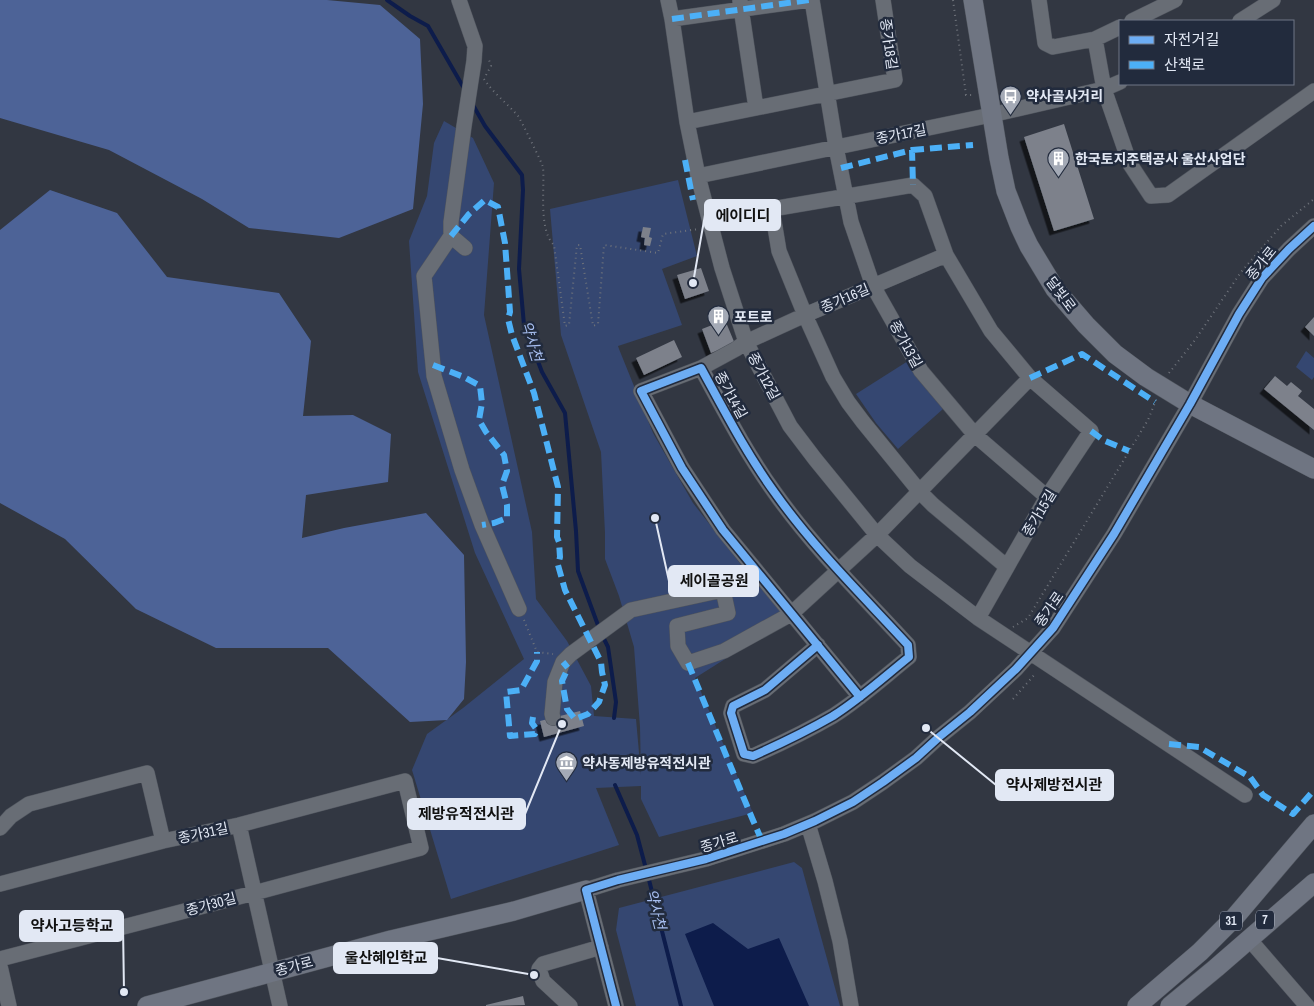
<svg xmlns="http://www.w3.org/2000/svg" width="1314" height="1006" font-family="'Archivo Narrow','Noto Sans KR',sans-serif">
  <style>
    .green { fill: #354771 }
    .forest { fill: #4d6397 }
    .water { fill: #0d1c4b }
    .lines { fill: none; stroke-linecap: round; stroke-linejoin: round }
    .stream { stroke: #0d1c4b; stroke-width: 4 }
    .building { fill: #7d818b; filter: url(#shadow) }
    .minor-casing { stroke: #4f545d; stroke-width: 16 }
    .major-casing { stroke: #4f545d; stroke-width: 20 }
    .path { stroke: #6f737b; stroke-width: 2; stroke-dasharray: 1 4; stroke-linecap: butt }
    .minor { stroke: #686d75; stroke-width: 15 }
    .major { stroke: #6f7582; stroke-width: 19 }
    .quiet { stroke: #4cb0f7; stroke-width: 6; stroke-dasharray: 12 6; stroke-linecap: butt }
    .cycleway-casing { stroke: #222b3d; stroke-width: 11 }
    .cycleway { stroke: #6dadf4; stroke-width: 8 }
    .labels { text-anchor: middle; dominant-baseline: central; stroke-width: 5; stroke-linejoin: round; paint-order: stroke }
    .shield { fill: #222b3d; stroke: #a8afbd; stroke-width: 1 }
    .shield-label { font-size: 12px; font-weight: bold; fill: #e2e8f4 }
    .street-label { font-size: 14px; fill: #e2e8f4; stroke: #222b3d }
    .poi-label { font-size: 14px; font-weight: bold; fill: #e2e8f4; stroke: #222b3d; text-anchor: start }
    .water-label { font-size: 15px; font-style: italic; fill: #a7bef0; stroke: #222b3d }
    .leader { fill: none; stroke: #e2e8f4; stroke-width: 2 }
    .callout-dot { fill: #e2e8f4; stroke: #222b3d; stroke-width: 2 }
    .callout { fill: #e2e8f4; stroke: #e2e8f4; stroke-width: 2 }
    .callout-label { font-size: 15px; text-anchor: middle; font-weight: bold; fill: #111 }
  </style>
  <defs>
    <filter id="shadow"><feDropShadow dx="-4.5" dy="4.5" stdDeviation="0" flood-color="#0009"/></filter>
  </defs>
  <rect width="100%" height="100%" fill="#323742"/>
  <path class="green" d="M444 121 473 138 494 183 484 315 532 532 536 599 567 641 591 686 594 716 636 719 641 775 640 727 634 647 619 596 605 559V533L601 452 561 335 550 209 678 180 697 256 662 269 682 325 618 346 619 349 653 433 693 503 750 576 790 621 741 649 695 678 753 813 659 837 641 799V786L596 788 619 845 451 899 412 770 427 734 463 708 524 659 475 553 418 372 409 241 427 196 434 143Z
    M1306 351 1314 358V377L1312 380 1296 367Z
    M908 361 943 409 898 449 876 423 856 394Z
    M794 862 802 868 840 1006H636L616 930 619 908Z"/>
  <path class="forest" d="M0 0H327L380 5 420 39 423 104 413 209 339 238 249 228 202 199 109 150 0 118Z
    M50 190 117 213 167 277 279 293 311 341 303 416 353 415 391 434 388 482 306 495 302 538 344 528 426 513 464 555 466 662 464 699 447 720 410 722 328 648H216L136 609 65 539 0 503V230Z"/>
  <path class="water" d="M713 923 748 949 779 938 809 1006H714L685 934Z"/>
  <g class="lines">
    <path class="stream" d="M387 0 410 16 428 26 465 90
      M473 105 485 126 522 175 523 190 519 269 524 325 542 372 565 413 576 531 578 571 599 628
      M602 635 608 647 616 702 614 718
      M615 785 637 835 646 869
      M648 876 681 1006"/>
  </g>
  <path class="building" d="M1064 124 1094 219 1054 231 1024 137Z
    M643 227 651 228 649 237 652 238 650 246 644 245 645 238 641 237Z
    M701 268 709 291 685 299 677 275Z
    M1314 317V336L1305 327Z
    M725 320 735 344 711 353 702 329Z
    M674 340 682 357 644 375 636 358Z
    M1275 376 1287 386 1291 382 1302 391 1298 396 1314 409V430L1264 389Z
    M580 711 584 726 544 737 540 721Z
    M523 996 525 1005 486 1006V1005Z"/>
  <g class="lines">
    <defs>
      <path id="minor" d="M459 0 475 46 474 61 464 126 451 222V236L424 276 433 365 434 376 462 470 482 525 519 609
        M668 0 672 19 687 122 698 176 722 268 746 342 790 426 815 459 877 535 910 566 978 618 1245 795
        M812 0 836 147 851 222 873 286 921 371 975 435 1047 497
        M1039 0 1045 43 1053 47 1095 39 1120 27
        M740 1 756 108
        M672 19 809 0
        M1132 21 1175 0
        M1240 21 1273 0
        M1095 39 1104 89 1130 164 1151 196 1168 195 1314 91
        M687 122 895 80 883 0
        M698 176 991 115 1104 89 1120 82
        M913 185 925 196 946 255 991 331 1030 378 1091 431 1047 497 1007 567 933 505 920 492 863 422 848 402 833 377 805 315 779 251 772 209Z
        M451 236 465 248
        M701 368 736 349 746 342 805 315 946 255
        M978 618 1007 567
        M818 645 765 690 733 706 731 713 744 754 753 756C780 744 807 731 833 716 860 699 884 677 909 657L908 645C862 595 814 548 775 493 746 453 724 410 701 368L641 391 682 468 723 530 860 697
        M553 718 552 714 555 682 563 662 571 654 631 610 723 590 728 613 677 626 678 646 688 663 724 651 791 614 877 535 1030 378
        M808 824 825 881 840 941 851 1006
        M239 825 280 1006
        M0 828 11 816 29 804 147 773 163 841
        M0 884 163 841 239 825 405 781 421 848 254 893 0 959
        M1249 939 1307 1006
        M0 966 9 1006
        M570 1006 543 981 539 969 543 964 601 947
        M616 1006 586 890 618 880 706 859 784 834 815 821 853 802 883 782 916 758 939 737 970 712 1016 669 1053 628 1114 534 1190 404 1239 314 1262 278 1289 249 1314 226"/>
      <path id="major" d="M973 0 999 158 1006 191 1020 227 1029 246 1055 289 1086 325 1115 354 1146 377 1190 404 1314 469
        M147 1006 391 940 514 911 586 890
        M1137 1006 1200 952 1234 918 1314 824
        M1170 1006 1216 968 1314 883"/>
    </defs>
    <use href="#minor" class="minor-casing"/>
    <use href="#major" class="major-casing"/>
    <path class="path" d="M953 0 966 95H973
      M486 75 491 66 488 57
      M484 79C493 93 507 103 518 116 521 120 542 163 543 167 545 187 538 230 554 245L565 326 569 325 577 245H580L593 326 598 324 604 245 658 253 663 234 699 229
      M1169 373 1195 340 1241 272 1281 226 1314 199
      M524 620 537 652 553 654
      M1013 627 1028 618 1148 420 1156 400
      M1013 699 1036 673"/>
    <use href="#minor" class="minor"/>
    <use href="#major" class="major"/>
    <path class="quiet" d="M672 19 809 0
      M912 150 973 145
      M685 160 693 200
      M841 168 912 150 913 185
      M451 236 469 214 485 200 498 207 505 243 510 312 508 319 512 335 534 393 558 487 557 537 559 542 560 557 558 565 565 590 601 662 602 672 605 685 599 702 588 714 575 719 567 709 562 681 568 668 563 662
      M433 365 464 377 480 386 482 403 479 420 486 432 504 455 507 471 502 485 507 505V518L494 523 482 525
      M1030 378 1082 354 1155 402
      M1091 431 1103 440 1129 451
      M688 663 752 818 762 841
      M533 717 532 723 537 730 535 734 510 736 506 692 521 690 537 661V652
      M1169 744 1199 747 1250 777 1263 795 1293 814 1314 790"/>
    <defs>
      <path id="cycleway" d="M818 645 765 690 733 706 731 713 744 754 753 756C780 744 807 731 833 716 860 699 884 677 909 657L908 645C862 595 814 548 775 493 746 453 724 410 701 368L641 391 682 468 723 530 860 697
        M616 1006 586 890 618 880 706 859 784 834 815 821 853 802 883 782 916 758 939 737 970 712 1016 669 1053 628 1114 534 1190 404 1239 314 1262 278 1289 249 1314 226"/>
    </defs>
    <use href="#cycleway" class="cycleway-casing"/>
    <use href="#cycleway" class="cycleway"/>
  </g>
  <defs>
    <symbol id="bus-pin" viewBox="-11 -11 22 30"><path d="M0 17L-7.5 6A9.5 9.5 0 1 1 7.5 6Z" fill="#a4aab6" stroke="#222b3d"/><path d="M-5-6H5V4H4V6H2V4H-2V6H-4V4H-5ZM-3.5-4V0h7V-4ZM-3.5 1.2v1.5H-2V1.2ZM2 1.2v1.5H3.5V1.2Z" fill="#fff"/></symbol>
    <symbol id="building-pin" viewBox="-11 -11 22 30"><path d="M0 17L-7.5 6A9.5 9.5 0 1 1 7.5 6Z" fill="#a4aab6" stroke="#222b3d"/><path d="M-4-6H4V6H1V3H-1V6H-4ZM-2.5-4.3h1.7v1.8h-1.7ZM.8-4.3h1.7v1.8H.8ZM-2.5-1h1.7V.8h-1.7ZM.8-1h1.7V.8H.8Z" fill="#fff"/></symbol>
    <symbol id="museum-pin" viewBox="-11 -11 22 30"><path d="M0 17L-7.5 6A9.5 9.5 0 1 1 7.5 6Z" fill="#a4aab6" stroke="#222b3d"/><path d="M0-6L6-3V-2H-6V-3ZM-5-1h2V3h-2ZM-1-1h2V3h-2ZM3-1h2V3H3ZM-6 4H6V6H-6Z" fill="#fff"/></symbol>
  </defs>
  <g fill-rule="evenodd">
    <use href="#bus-pin" x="998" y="84" width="25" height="34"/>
    <use href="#building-pin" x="1046" y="146" width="25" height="34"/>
    <use href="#building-pin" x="706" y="304" width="25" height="34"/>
    <use href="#museum-pin" x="554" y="750" width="25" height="34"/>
  </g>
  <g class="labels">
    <g class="shield">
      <rect x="1256" y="910.5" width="18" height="19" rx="4"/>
      <rect x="1220" y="911.5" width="22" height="19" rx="4"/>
    </g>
    <g class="shield-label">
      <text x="1265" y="920">7</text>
      <text x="1231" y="921">31</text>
    </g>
    <g class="street-label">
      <text transform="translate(889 44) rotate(82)">종가18길</text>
      <text transform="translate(901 134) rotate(-11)">종가17길</text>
      <text transform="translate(1261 263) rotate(-51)">종가로</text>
      <text transform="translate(1061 294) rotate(53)">달빛로</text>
      <text transform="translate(845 298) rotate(-23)">종가16길</text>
      <text transform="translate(906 344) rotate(61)">종가13길</text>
      <text transform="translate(764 376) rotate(62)">종가12길</text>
      <text transform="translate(731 395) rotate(61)">종가14길</text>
      <text transform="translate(1039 513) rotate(-59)">종가15길</text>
      <text transform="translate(1049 609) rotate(-55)">종가로</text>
      <text transform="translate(203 833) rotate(-12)">종가31길</text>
      <text transform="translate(719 842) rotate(-17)">종가로</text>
      <text transform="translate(211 904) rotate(-15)">종가30길</text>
      <text transform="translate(294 966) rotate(-15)">종가로</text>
    </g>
    <g class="poi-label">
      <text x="1026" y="96">약사골사거리</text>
      <text x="1075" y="159">한국토지주택공사 울산사업단</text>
      <text x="734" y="317">포트로</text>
      <text x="582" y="763">약사동제방유적전시관</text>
    </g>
    <g class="water-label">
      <text transform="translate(532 341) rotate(73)">약사천</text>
      <text transform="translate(656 909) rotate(76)">약사천</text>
    </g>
  </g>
  <path class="leader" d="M693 283L705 215M655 518L669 581M926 728L996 785M562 724L525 814M124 992L123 926M534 975L437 958"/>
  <g class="callout-dot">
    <circle cx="693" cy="283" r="5"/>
    <circle cx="655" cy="518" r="5"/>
    <circle cx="926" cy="728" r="5"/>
    <circle cx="562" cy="724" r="5"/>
    <circle cx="124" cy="992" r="5"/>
    <circle cx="534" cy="975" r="5"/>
  </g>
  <g class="callout">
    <rect x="705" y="200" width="75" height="30" rx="5"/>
    <rect x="669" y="566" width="89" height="30" rx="5"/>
    <rect x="996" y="770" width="117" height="30" rx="5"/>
    <rect x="408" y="799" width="117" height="30" rx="5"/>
    <rect x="20" y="911" width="103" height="30" rx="5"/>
    <rect x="334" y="943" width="103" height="30" rx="5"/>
  </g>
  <g class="callout-label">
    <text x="743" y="221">에이디디</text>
    <text x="714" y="586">세이골공원</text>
    <text x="1054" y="790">약사제방전시관</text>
    <text x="466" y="819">제방유적전시관</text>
    <text x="72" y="931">약사고등학교</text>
    <text x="386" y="963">울산혜인학교</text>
  </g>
  <rect x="1119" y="20" width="175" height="65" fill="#222b3d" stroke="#6f7786"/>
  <rect x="1129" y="36" width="25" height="8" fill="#6dadf4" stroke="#6f7786"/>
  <text x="1164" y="45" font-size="15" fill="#e2e8f4">자전거길</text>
  <rect x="1129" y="61" width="25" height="8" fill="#4cb0f7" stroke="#6f7786"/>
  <text x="1164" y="70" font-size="15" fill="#e2e8f4">산책로</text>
</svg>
